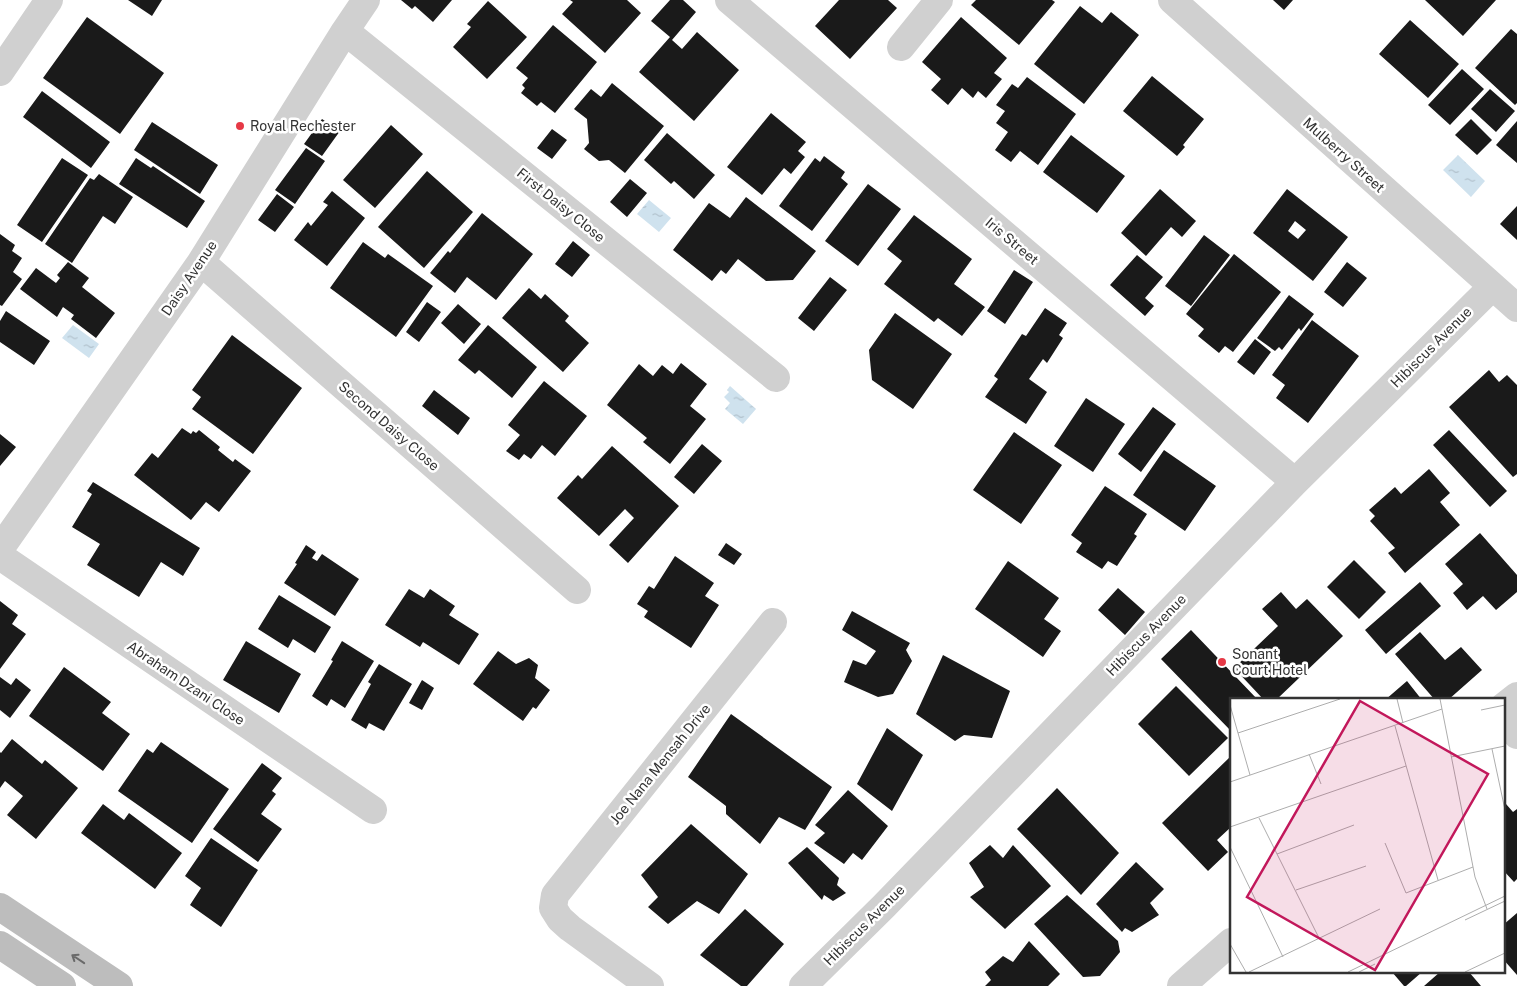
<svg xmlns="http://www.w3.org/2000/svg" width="1517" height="986" font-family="'Public Sans',sans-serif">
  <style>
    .water { fill: url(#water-ripples) }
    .building { fill: #1a1a1a; fill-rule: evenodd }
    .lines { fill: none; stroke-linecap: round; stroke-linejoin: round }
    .minor { stroke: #d0d0d0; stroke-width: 28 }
    .secondary { stroke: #bdbdbd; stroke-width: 28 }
    .oneway { stroke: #6a6a6a }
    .poi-dot { fill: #e63946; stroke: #fff; stroke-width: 2 }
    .labels { text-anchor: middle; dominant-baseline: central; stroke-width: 5; stroke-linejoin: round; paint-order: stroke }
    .poi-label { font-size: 14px; fill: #333; stroke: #fff; text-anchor: start }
    .street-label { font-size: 14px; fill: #333; stroke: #fff }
    .inset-road { fill: none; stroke: #adadad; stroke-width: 1 }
    .view { fill: #c2185b; fill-opacity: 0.15; stroke: #c2185b; stroke-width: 2.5 }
    .inset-edge { fill: none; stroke: #333; stroke-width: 2.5 }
  </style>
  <defs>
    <pattern id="water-ripples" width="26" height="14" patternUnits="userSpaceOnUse" patternTransform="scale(1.25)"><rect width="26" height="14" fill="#cfe2ee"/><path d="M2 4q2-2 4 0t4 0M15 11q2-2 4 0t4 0" fill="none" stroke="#b2c2cd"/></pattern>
  </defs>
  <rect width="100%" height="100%" fill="#fff"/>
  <path class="water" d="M1458 155 1485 181 1471 197 1443 170Z
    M649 200 671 218 659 232 637 214Z
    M73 325 99 344 89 358 62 338Z
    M730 386 756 409 743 424 725 409 730 403 724 397 729 392 727 390Z"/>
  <path class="building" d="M128 0H162L152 16Z
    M401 0H452L433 22 415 6 412 9Z
    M570 0H627L641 13 605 53 562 14 573 2Z
    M670 0H683L696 12 672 40 682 49 697 32 739 70 694 121 639 72 670 37 651 21Z
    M839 0H888L897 8 850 59 815 26Z
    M976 0H1052L1055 2 1019 45 971 5Z
    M1273 0H1293L1284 10Z
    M1425 0H1496L1463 36Z
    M488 1 527 37 487 79 453 47 471 27 467 24Z
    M1080 6 1102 23 1111 12 1139 35 1084 104 1034 64Z
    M87 17 164 73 120 134 43 78Z
    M961 17 1007 58 994 73 1002 79 986 98 978 91 973 98 962 88 948 105 931 90 941 79 922 62Z
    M1410 20 1459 64 1428 98 1379 54Z
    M553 25 597 62 555 113 541 102 537 106 521 93 525 88 522 85 528 78 516 68Z
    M1511 29 1517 34V103L1515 105 1475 68Z
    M1462 69 1484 89 1450 125 1428 105Z
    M1152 76 1204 119 1183 145 1185 147 1177 156 1123 111Z
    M1027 77 1076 114 1038 165 1020 151 1011 162 995 150 1008 132 996 123 1005 111 996 105 1012 84 1018 88Z
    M612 83 664 126 625 173 609 160 599 161 584 149 589 143 587 119 574 109 591 89 601 97Z
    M1490 89 1515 111 1496 132 1471 109Z
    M42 91 110 142 91 168 23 117Z
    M771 113 806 142 798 151 805 157 791 174 784 168 762 195 727 167Z
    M322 119 340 131 322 156 304 144Z
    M1471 119 1492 140 1477 155 1455 135Z
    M1517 121V163L1496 145Z
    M152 122 218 165 200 194 134 150Z
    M391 125 423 154 375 208 343 180Z
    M552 129 567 140 552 159 537 148Z
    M667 133 715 175 694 199 674 181 671 184 644 160Z
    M1071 135 1125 176 1097 213 1043 172Z
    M306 148 325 161 295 204 275 190Z
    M824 156 845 172 841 178 848 184 812 231 779 206 815 158 820 162Z
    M62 158 88 175 42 242 17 225Z
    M136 158 151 168 153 166 205 201 187 228 119 184Z
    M427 171 473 212 424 268 378 227Z
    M99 174 133 197 115 224 103 216 72 263 45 244 90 178 94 180Z
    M630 179 647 193 627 217 610 202Z
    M868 184 901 209 858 266 825 241Z
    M1160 189 1196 221 1182 237 1171 227 1146 256 1121 233Z
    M1287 189 1348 237 1313 281 1253 233ZM1295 221 1306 230 1298 239 1288 231Z
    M332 191 365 218 327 266 294 240 308 222 311 226 328 205 323 202Z
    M277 194 294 207 275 232 258 220Z
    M746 197 816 251 793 280 766 281 738 259 726 274 721 270 712 281 673 250 709 203 730 218Z
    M1517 206V240L1500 224Z
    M482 213 533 254 496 300 467 277 455 293 430 273 448 251 450 253Z
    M914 215 972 259 954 284 985 307 962 336 938 318 934 322 884 284 902 261 887 249Z
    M0 234 15 245 12 251 22 258 13 272 22 279 2 306 0 305Z
    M1204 235 1230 255 1191 306 1165 286Z
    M573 241 590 255 572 277 555 264Z
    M363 242 385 258 388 254 433 286 396 337 330 288Z
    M1234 254 1281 292 1233 352 1225 346 1219 353 1198 336 1204 329 1186 314Z
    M1137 255 1163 277 1145 298 1154 306 1145 316 1110 285Z
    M68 262 89 278 82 287 115 313 96 338 71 319 74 315 63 307 57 317 20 289 36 268 56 283 60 278 57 275Z
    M1347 262 1367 278 1343 307 1324 292Z
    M1014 270 1033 282 1005 324 987 311Z
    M830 277 847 290 814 331 798 318Z
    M529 288 541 299 545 294 569 316 565 321 589 343 563 372 502 318Z
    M1289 295 1314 314 1301 331 1299 328 1282 350 1279 347 1275 351 1257 338Z
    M427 302 441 312 419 342 406 332Z
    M458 304 481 324 464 344 441 323Z
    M1045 308 1067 323 1059 335 1063 338 1047 363 1043 359 1029 379 1047 392 1026 424 985 397 998 379 994 376 1022 334 1026 336Z
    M6 311 50 341 34 365 0 342V321Z
    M895 313 952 354 913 409 872 380 869 350Z
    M1312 320 1359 356 1308 423 1276 398 1285 385 1272 375Z
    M488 325 537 367 512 398 479 370 475 374 458 360Z
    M232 335 302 388 253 454 192 409 201 397 192 390Z
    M1255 339 1271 352 1254 375 1237 362Z
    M681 363 707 384 690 406 706 419 670 464 643 442 647 438 607 405 639 364 653 376 662 365 673 374Z
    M1489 370 1499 382 1507 375 1517 385V474L1513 477 1449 407Z
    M544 381 587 416 555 456 542 445 531 459 524 454 519 460 506 451 520 435 508 425Z
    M434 390 470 418 458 435 422 406Z
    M1086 398 1125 424 1093 472 1054 446Z
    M1153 407 1176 424 1141 472 1118 454Z
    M182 428 191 434 193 431 196 433 199 430 220 447 218 450 233 462 235 459 251 471 219 512 206 502 191 520 134 475 152 453 158 458Z
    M1449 430 1507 491 1490 507 1433 445Z
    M1014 432 1062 465 1021 524 973 490Z
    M0 434 16 447 0 466Z
    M702 444 722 461 694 494 674 477Z
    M612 446 679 506 628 563 609 545 634 518 625 509 599 536 557 498 578 475 582 479Z
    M1164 450 1216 486 1185 531 1133 495Z
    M1429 469 1450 493 1440 502 1460 525 1405 573 1388 553 1395 548 1370 521 1375 516 1369 510 1395 487 1401 494Z
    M93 482 200 548 183 576 161 562 139 597 87 565 100 544 72 527 92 494 87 491Z
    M1105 486 1147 514 1134 534 1137 536 1117 566 1108 561 1102 569 1076 552 1082 543 1071 535Z
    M1480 533 1517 575V592L1496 610 1483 596 1467 610 1453 593 1463 584 1445 564Z
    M726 543 742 554 734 565 718 555Z
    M306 545 316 552 312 558 317 561 322 554 359 579 335 616 284 583 297 564 295 563Z
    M675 556 714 583 705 596 719 605 691 648 644 617 648 611 637 604 649 586 654 589Z
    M1354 560 1386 592 1359 619 1327 587Z
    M1008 561 1059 598 1044 619 1061 631 1043 657 975 609Z
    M1420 582 1441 606 1386 654 1365 630Z
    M1118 588 1145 612 1125 635 1098 610Z
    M409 589 424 598 430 589 455 606 449 615 479 634 459 665 423 642 420 647 385 625Z
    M1281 592 1296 609 1307 599 1343 636 1276 700H1264L1234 668 1278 626 1262 609Z
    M279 595 331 627 315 653 293 639 288 648 258 629Z
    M0 601 18 615 12 624 26 634 0 669Z
    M852 611 910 643 906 650 912 661 893 694 878 697 844 682 853 660 866 665 876 651 842 630Z
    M1191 630 1258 700H1231V731L1161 659Z
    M1420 632 1445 660 1461 647 1482 670 1448 700H1435L1395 654Z
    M246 641 301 674 279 713 223 680Z
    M342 641 374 661 345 708 331 699 327 706 312 696 333 661 331 660Z
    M498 651 516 664 529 658 538 665 535 678 550 690 536 709 533 707 523 721 473 684Z
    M943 655 1010 691 992 738 964 735 955 741 916 714Z
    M379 664 412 684 384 731 369 723 366 729 351 720 371 684 368 682Z
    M64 667 111 702 102 713 130 734 103 771 29 716Z
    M0 677 11 685 16 678 31 690 10 718 0 710Z
    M422 680 434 688 422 710 409 703Z
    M1407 681 1422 700H1385Z
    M1176 686 1228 738 1189 776 1138 724Z
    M731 714 832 787 805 830 779 817 760 844 726 814V806L688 777Z
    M887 728 923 755 892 811 857 784Z
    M12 739 42 764 45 760 78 788 36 839 7 815 23 796 5 781 0 788V752L1 753Z
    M161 742 229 789 192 843 118 791 147 749 153 753Z
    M1231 756V827L1217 840 1228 852 1208 871 1162 823Z
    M262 763 282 778 272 791 276 794 261 814 282 829 258 862 213 829Z
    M1057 788 1119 853 1081 895 1017 829Z
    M848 790 888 826 862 860 853 853 844 864 814 843 825 833 815 825Z
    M103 804 124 820 129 813 182 853 155 889 81 833Z
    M1506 804 1513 812 1517 809V879L1514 882 1503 870V807Z
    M691 824 748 874 719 914 697 901 668 924 648 907 658 897 641 875Z
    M211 838 258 870 221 927 190 905 201 888 185 876Z
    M990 845 1003 858 1013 845 1051 886 1005 929 970 897 984 887 969 863Z
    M807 847 839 878 837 885 846 893 833 901 824 895 822 900 788 863Z
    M1136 862 1164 889 1150 903 1159 915 1132 932 1125 928 1122 932 1096 904Z
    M1067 895 1118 941 1120 952 1100 976 1083 977 1034 924Z
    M745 909 784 944 747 986H741L700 955Z
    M1517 913V975L1503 959V925Z
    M1029 941 1060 974 1048 986H985L991 980 985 972 1003 956 1013 962Z
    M1392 972H1422L1406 986H1404Z
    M1440 972H1469L1481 986H1424Z"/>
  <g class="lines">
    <path class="minor" d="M729 0 1295 482
      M1172 0 1517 308
      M345 31 776 378
      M901 47 939 0
      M0 72 49 0
      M201 262 577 590
      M0 549 201 262 345 31 366 0
      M0 556 373 810
      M1503 707 1517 696
      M1503 719 1517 735
      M650 986 570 928 560 919 553 908 555 895 773 622
      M803 986 884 906 1295 482 1492 287
      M1181 986 1231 942"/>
    <path class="secondary" d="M0 907 119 986
      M0 945 62 986"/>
  </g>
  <defs><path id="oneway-shaft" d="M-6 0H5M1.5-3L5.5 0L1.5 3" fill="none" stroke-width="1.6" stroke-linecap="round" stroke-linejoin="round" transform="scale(1.25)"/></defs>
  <use class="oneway" href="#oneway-shaft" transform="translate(78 959) rotate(-146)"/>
  <g class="poi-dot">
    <circle cx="240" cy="126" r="5"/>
    <circle cx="1222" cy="662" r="5"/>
  </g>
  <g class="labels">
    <g class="poi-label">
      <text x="250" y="126">Royal Rechester</text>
      <text x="1232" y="654">Sonant<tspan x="1232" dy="16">Court Hotel</tspan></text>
    </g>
    <g class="street-label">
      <text transform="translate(1344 155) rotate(42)">Mulberry Street</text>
      <text transform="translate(561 205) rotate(39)">First Daisy Close</text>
      <text transform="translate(1012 241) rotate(40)">Iris Street</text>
      <text transform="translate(189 278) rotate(-56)">Daisy Avenue</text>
      <text transform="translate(1431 347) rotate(-45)">Hibiscus Avenue</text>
      <text transform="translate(389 426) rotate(41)">Second Daisy Close</text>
      <text transform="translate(1146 635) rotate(-46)">Hibiscus Avenue</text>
      <text transform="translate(186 683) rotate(34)">Abraham Dzani Close</text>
      <text transform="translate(660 764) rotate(-51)">Joe Nana Mensah Drive</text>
      <text transform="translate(864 925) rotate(-45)">Hibiscus Avenue</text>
    </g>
  </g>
  <g transform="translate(1230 698)">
    <rect width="275" height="275" fill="#fff"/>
    <path class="inset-road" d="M167 1 173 25M210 1 245 179 257 211M0 7 20 77M251 12 275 7M165 28 208 182M8 35 110 1M262 51 275 112M79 56 91 86M221 59 275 48M0 84 212 11M29 120 89 240M0 129 176 68M155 145 176 195 243 169M0 149 53 259M47 156 124 127M66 192 136 168M235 222 275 203M0 246 16 274M19 274 150 211M118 274 275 198M129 274 145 266M235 274 275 255"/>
    <path class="view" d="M130 3 258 76 145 272 17 199Z"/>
    <rect width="275" height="275" class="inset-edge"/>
  </g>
</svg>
